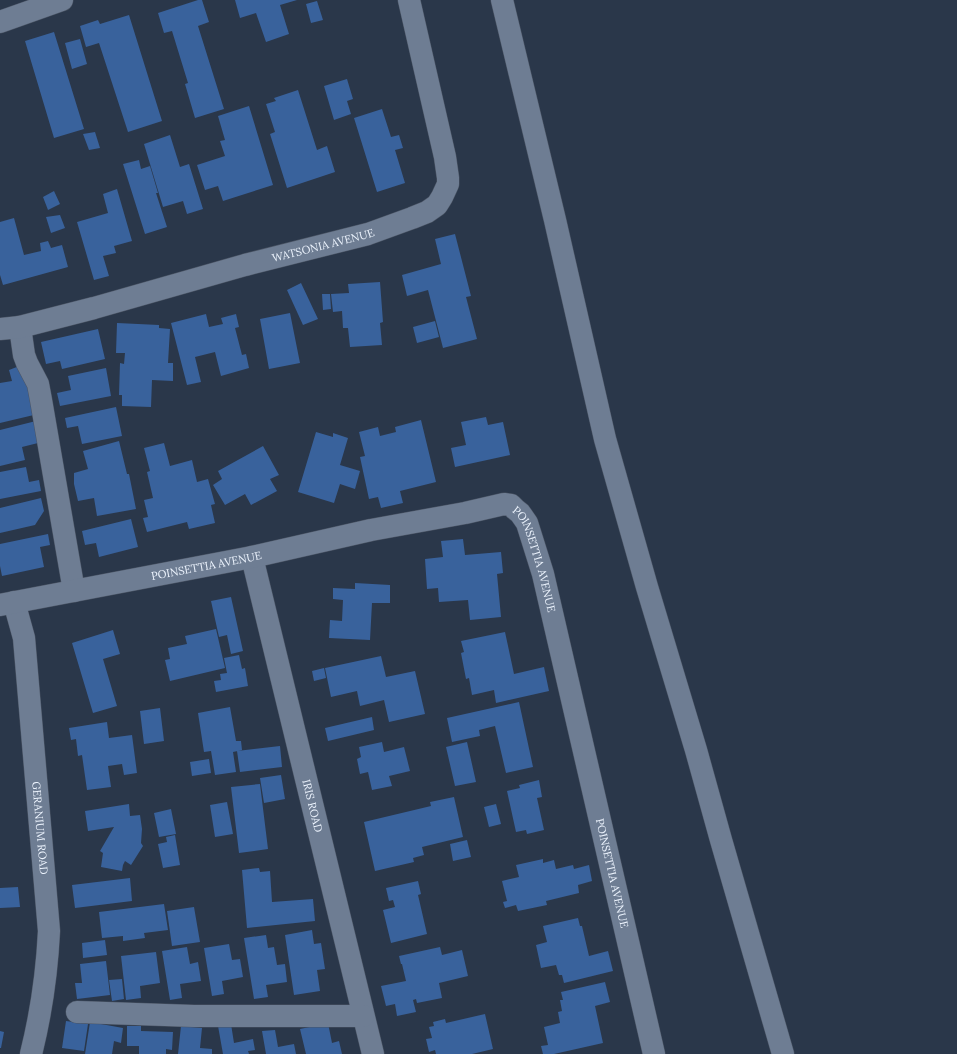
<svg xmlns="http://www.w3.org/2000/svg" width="957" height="1054" font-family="Lora,serif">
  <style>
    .building { fill: #39629c }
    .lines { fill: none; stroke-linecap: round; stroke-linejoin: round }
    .minor-casing { stroke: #4b5565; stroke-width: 23 }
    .minor { stroke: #6e7d93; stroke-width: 22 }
    .labels { text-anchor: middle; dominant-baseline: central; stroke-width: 3; stroke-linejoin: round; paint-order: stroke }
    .street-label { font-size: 11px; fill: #ecf3fd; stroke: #181e27 }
  </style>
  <rect width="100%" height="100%" fill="#2a374a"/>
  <path class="building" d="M198 0H202L209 22 198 26 224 109 195 118 185 84 188 83 172 31 164 33 158 13Z
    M235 0H297L280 5 289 34 266 42 256 13 240 18Z
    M317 1 323 20 311 23 306 4Z
    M129 15 162 121 128 132 99 43 86 47 80 26 98 20 100 24Z
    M54 32 84 129 54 138 25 41Z
    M80 39 87 64 72 69 65 43Z
    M347 79 353 99 347 101 351 114 334 120 324 86Z
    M298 90 317 150 327 146 335 172 287 188 270 134 275 132 266 104 276 101 274 98Z
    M249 106 273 185 223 201 218 186 205 190 197 165 225 156 220 141 225 140 218 116Z
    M382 109 391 137 399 135 403 148 395 150 405 183 377 192 354 118Z
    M95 132 100 148 89 150 83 134Z
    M170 135 180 167 189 164 203 209 187 214 183 201 163 207 144 144Z
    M139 160 141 169 150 166 158 193H156L167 227 145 234 123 164Z
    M117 189 132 241 114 246 116 253 103 256 109 276 94 280 77 222 108 213 103 194Z
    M54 191 60 204 48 210 43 197Z
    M60 215 65 228 51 233 46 217Z
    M14 218 24 255 41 251 40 243 48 241 51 248 62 245 68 267 3 285 0 275V222Z
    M455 234 471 296 466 297 477 339 443 348 428 290 407 296 402 275 441 264 435 239Z
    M380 282 383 322 380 323 382 345 350 347 348 328H343L342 311 333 312 331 294 349 293 348 284Z
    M301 283 318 319 303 325 287 290Z
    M322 294H330L331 309 323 310Z
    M290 313 300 363 269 369 260 319Z
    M206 314 209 327 223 324 221 318 236 314 239 327 235 328 242 355 246 354 249 368 221 376 215 352 195 357 201 382 187 385 171 323Z
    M435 321 439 337 417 343 413 327Z
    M117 323 159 325V328L170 329 168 363H173V381L152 380 151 407 122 406V395H119L120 363 124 364 125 353H116Z
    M98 329 105 359 62 369 60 361 46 364 41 342Z
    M22 365 38 414 0 423V383L12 381 9 370Z
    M106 368 111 396 60 406 57 393 71 390 68 376Z
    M116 407 122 436 82 444 78 426 67 428 65 418Z
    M486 417 488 425 503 422 510 455 455 467 451 448 466 445 461 422Z
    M421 420 436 482 400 491 403 503 381 508 378 497 369 499 360 457 365 456 359 432 378 427 380 436 396 432 395 427Z
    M36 421 42 442 22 447 25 460 0 466V430Z
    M316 432 333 437V433L348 438 340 465 360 471 355 489 340 484 334 503 298 492Z
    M119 441 127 474H129L136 509 97 516 94 498 78 501 74 484V473L88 469 83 451Z
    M164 443 170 466 192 460 197 482 208 479 215 504 211 505 215 523 189 529 187 522 147 532 143 518 148 517 144 500 153 498 147 472 150 471 144 448Z
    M263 446 279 475 270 479 277 491 251 505 245 494 225 505 213 485 222 479 218 471Z
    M26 467 29 482 39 480 41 491 0 499V472Z
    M41 498 44 511 35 525 0 533V508Z
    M131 519 138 547 99 557 96 543 85 545 82 531Z
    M48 534 50 545 40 547 44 567 2 576 0 566V544Z
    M463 539 465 555 501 552 503 573 497 574 501 617 470 620 468 600 439 602 438 588 427 589 425 559 443 557 441 541Z
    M355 583 390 585V603H372L370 640 329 638 330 620 342 621 343 600 333 599V588L355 589Z
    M231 597 243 651 231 654 227 635 219 637 211 601Z
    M216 629 225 668 170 681 165 660 170 659 168 648 187 644 185 636Z
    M113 630 120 654 103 659 117 706 93 713 72 643Z
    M505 632 514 674 544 667 549 691 496 703 494 690 472 695 469 678 466 679 461 653 464 652 461 641Z
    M239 655 242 669 245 668 248 686 216 692 214 681 221 680 220 674 227 673 224 658Z
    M381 656 386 677 415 671 425 714 389 722 384 700 360 706 357 691 331 697 325 668Z
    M324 668 326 678 314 681 312 671Z
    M519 702 533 767 506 773 495 726 479 730 480 736 452 742 447 718Z
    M230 707 236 741H241L242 750 233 752 236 772 215 775 211 751 204 752 198 713Z
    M160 708 164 741 144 744 140 711Z
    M372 717 374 730 328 741 325 728Z
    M107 722 109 738 132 735 137 773 124 775 122 764 108 766 111 787 87 790 82 755 78 756 76 739 71 740 69 728Z
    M382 742 384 752 404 747 410 771 389 776 392 786 372 790 368 772 360 774 357 759 361 757 359 747Z
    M467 742 476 782 455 786 446 747Z
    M280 746 282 767 240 772 237 751Z
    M209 759 211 773 192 776 190 762Z
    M281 775 285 799 264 803 260 778Z
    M539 780 542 797 537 798 544 830 527 834 526 830 516 832 507 791 520 788 519 785Z
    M260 784 268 849 239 853 231 787Z
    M454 797 463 837 422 847 424 855 413 858 414 862 375 871 364 822 431 806 430 802Z
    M227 802 233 834 215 837 210 805Z
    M129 804 130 816 140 815 142 829 141 843 143 846 131 865 125 861 123 865 122 871 101 867 103 853 100 851 114 827 88 831 85 811Z
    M496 804 501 824 489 827 484 807Z
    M171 809 176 834 159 837 154 813Z
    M175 835 180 865 163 868 158 844 167 842 166 837Z
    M467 840 471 857 453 861 450 844Z
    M543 859V863L554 860 556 869 573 865 574 869 589 865 592 881 578 885 579 893 546 901 547 905 518 911 516 905 505 908 503 902 507 901 502 881 519 877 516 865Z
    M259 868 260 872 270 871 272 902 313 899 315 921 247 928 242 870Z
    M130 878 132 901 75 908 72 885Z
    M418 881 421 894 418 895 427 934 391 943 383 910 395 907 393 900 389 901 386 888Z
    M18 887 20 907 0 908V888Z
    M164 904 168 930 144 933 145 938 123 941V936L102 938 99 912Z
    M194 907 200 942 172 946 167 911Z
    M578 918 580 926H582L589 956 608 951 613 971 564 983 562 975H559L556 965 541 968 536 945 547 942 543 926Z
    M312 930 314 944 321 943 325 969 317 970 320 991 294 995 285 935Z
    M266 935 268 948 274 947 277 965 285 964 287 982 266 985 268 997 254 999 244 938Z
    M105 940 107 955 83 958 82 943Z
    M229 944 232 960 240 959 243 977 222 981 224 994 212 996 204 948Z
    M187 947 190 964 198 962 201 981 180 984 182 998 170 1000 162 951Z
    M440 947 442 955 462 950 468 976 439 983 442 998 417 1003 416 999 413 1000 416 1012 397 1016 395 1004 386 1006 381 986 406 981 402 964H401L399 956Z
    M156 952 160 983 140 986 141 998 126 1000 121 956Z
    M106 961 110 995 77 999 75 983H82L80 964Z
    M122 979 124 999 112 1001 109 980Z
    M605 982 610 1002 595 1006 603 1043 554 1054H543L541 1046 548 1045 544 1027 560 1023 558 1012 562 1011 560 1000H563L561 992Z
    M485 1014 493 1049 472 1054H436L435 1050 429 1052 426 1039 432 1038 429 1027 434 1026 433 1022 445 1019 446 1023Z
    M66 1021 88 1024 84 1051 62 1048Z
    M90 1022 123 1028 121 1043 114 1041 112 1054H85Z
    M328 1023 332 1043 339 1041 342 1054H306L300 1029Z
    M231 1024 234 1043 253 1039 255 1050 248 1051 249 1054H223L218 1026Z
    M127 1026H141V1031L173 1032 172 1050 166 1049V1054H139V1046H127Z
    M181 1026 202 1028 200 1048 212 1049V1054H178Z
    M275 1030 278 1047 294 1044 296 1054H266L262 1031Z
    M0 1031 4 1032 1 1048H0Z"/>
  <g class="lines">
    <defs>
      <g id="minor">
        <path d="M502 0 555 220 605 439 647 587 696 750 721 840 783 1054"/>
        <path d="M0 22 62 0"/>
        <path d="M20 327 24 355 27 363 38 384 41 400 74 591"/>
        <path id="s1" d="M0 329 20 327 94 308 245 265 368 234 412 218 427 212 437 205 442 197 448 184V178L445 157 409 0"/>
        <path id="s2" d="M252 557 373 1054"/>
        <path id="s3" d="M14 602 24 638 49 931C47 972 41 1014 31 1054"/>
        <path id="s4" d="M0 605 252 557 371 530 465 513 504 504 511 505 515 509 520 513 527 523 543 574 654 1054"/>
        <path d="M77 1012 194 1016H363"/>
      </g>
    </defs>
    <use href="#minor" class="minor-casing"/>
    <use href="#minor" class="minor"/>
  </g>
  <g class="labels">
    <g class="street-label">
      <text stroke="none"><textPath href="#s1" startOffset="334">WATSONIA AVENUE</textPath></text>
      <text stroke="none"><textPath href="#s4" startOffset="582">POINSETTIA AVENUE</textPath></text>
      <text stroke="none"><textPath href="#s4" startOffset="210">POINSETTIA AVENUE</textPath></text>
      <text stroke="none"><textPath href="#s2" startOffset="256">IRIS ROAD</textPath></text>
      <text stroke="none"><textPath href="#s3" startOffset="228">GERANIUM ROAD</textPath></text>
      <text stroke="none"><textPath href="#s4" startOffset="906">POINSETTIA AVENUE</textPath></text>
    </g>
  </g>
</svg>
